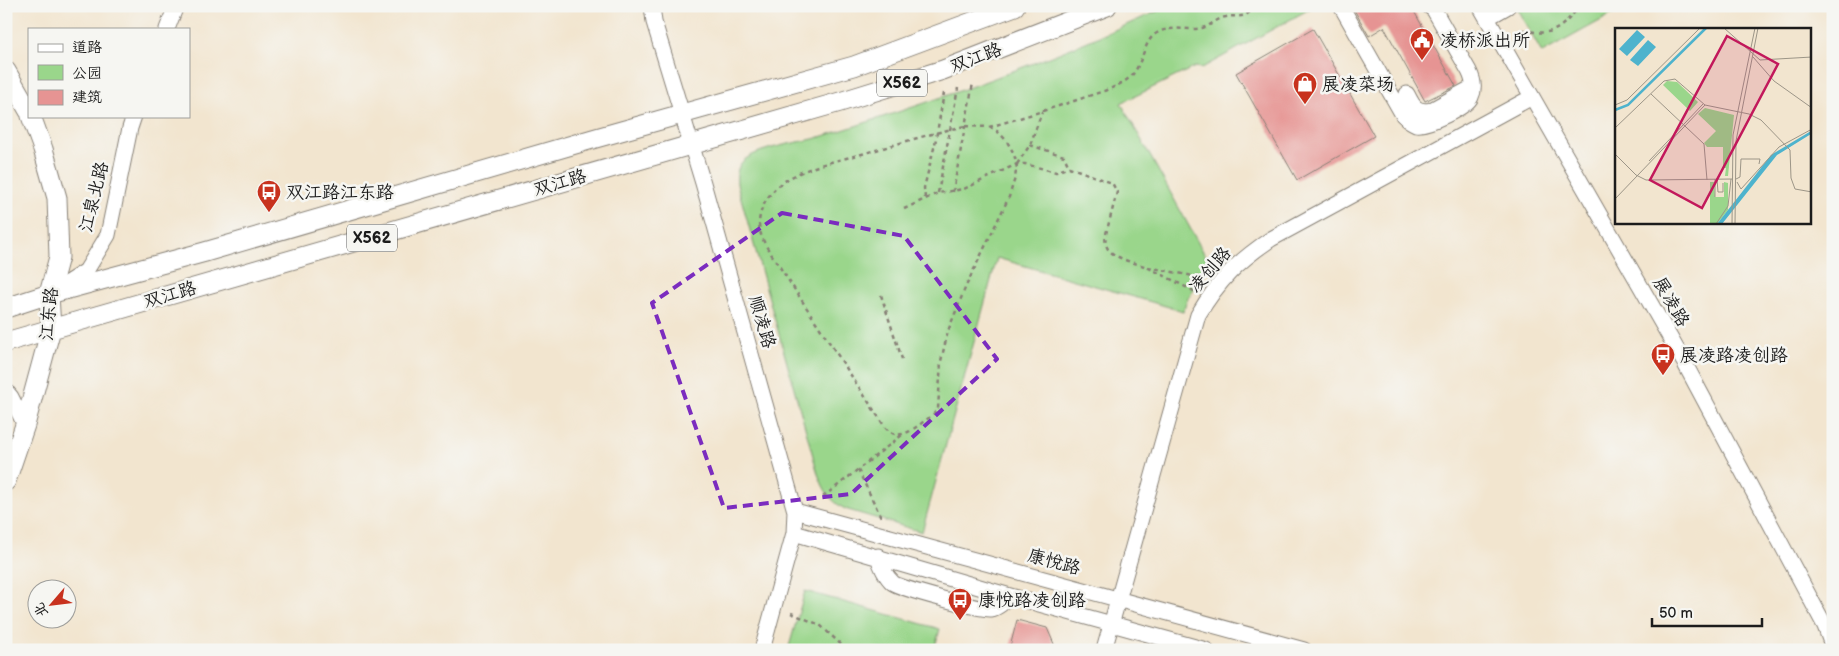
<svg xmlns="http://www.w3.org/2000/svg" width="1839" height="656" font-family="'Balsamiq Sans','LXGW WenKai TC',sans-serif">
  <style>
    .green { fill: #9ad68b; stroke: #5b7954 }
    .building { fill: #e69493 }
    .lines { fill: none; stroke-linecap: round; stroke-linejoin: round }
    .minor-casing { stroke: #878076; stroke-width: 17 }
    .major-casing { stroke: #878076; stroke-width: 21 }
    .path { stroke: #878076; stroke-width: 2.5; stroke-dasharray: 4 4; stroke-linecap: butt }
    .minor { stroke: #fff; stroke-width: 15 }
    .major { stroke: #fff; stroke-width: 19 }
    .marked { fill: none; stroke: #7b2cbf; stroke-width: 4; stroke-dasharray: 10 6; stroke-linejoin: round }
    .labels { text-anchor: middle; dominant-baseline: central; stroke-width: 5; stroke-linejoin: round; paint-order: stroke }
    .shield { fill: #f6f6f2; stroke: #5d5d5c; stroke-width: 1 }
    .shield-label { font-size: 16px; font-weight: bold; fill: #1c1c1c }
    .poi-label { font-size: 18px; fill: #1c1c1c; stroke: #f6f6f2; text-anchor: start }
    .street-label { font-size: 18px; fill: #1c1c1c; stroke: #f6f6f2 }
    .inset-river { fill: none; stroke: #4eb3cd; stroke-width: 2.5 }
    .inset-road { fill: none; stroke: #9c9587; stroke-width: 1 }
    .view { fill: #c2185b; fill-opacity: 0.15; stroke: #c2185b; stroke-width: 2.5 }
    .inset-edge { fill: none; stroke: #1c1c1c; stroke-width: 2.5 }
  </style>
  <rect width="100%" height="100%" fill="#f6f6f2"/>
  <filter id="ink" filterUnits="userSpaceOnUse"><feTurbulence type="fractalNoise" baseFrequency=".02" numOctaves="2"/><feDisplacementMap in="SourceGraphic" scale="10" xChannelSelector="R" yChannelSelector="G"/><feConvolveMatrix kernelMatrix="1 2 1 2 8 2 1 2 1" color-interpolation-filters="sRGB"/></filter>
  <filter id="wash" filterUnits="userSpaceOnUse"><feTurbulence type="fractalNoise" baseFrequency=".0096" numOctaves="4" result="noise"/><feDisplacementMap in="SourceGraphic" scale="20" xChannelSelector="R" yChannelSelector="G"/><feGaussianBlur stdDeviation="1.12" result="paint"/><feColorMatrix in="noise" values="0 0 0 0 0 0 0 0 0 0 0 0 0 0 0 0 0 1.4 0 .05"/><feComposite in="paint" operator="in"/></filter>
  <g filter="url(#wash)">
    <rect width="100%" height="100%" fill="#f2e5cf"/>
    <path class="green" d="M1169 6H1315L1202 68 1195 67 1121 103 1211 266C1198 280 1189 293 1183 311L997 258 922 532 845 509C830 501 824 490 818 474L737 184C736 174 737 164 747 158 762 148 794 143 813 139 838 132 864 123 889 115 984 84 1078 47 1169 6Z
      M1522 6H1627L1542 53 1517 9Z
      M805 591 940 629 934 650H788Z"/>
    <g id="blocks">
      <path class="building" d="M1352 6H1411L1456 86 1425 101 1384 27 1369 36Z
        M1313 29 1374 136 1297 180 1236 73Z
        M1017 620 1047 628 1054 644 1052 650H1019L1010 647Z"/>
    </g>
  </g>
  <g filter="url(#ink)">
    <use href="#blocks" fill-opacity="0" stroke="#878076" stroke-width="1"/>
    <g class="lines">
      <defs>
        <path id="minor" d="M652 6 654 22 703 183 795 511 794 533 762 650
          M1341 6 1403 115C1407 119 1411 122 1416 124 1427 126 1467 107 1471 97 1475 89 1473 79 1469 71L1434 10 1429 6
          M1480 6 1684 362 1825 626 1833 648
          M1487 18 1508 6
          M167 29 176 6
          M1407 94C1413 106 1416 113 1431 110L1473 87
          M59 288 86 271 108 235 130 128 134 116
          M6 391 11 397 25 425
          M795 511 1304 650
          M794 533 1010 596 1206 650
          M878 556C880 565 886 577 893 583 900 588 983 611 991 609 998 608 1005 601 1010 596
          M1104 650 1198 315C1219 280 1237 262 1271 239L1532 97"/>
        <path id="major" d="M6 71 29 111
          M6 308 49 294 205 252 596 138 854 66 1015 6
          M6 342 840 102 943 70 1107 6
          M6 481 25 425 51 329 49 294 59 257 57 198 43 149 31 116"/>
      </defs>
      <use href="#minor" class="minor-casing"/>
      <use href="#major" class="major-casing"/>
      <path class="path" d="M1523 30C1555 37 1560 29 1580 6
        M965 126 989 127 997 131 1006 140 1013 152 1017 164 1015 178 1009 197 966 286 948 331 941 361 938 409C934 414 929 418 923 422 911 431 897 442 885 427L768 249C760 236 756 224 762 209 777 169 832 163 869 152 901 143 932 133 965 126Z
        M989 127C1020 118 1050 109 1080 99 1096 93 1116 89 1129 78 1143 67 1143 40 1157 33 1170 25 1187 31 1202 28 1211 26 1217 18 1226 17 1242 14 1242 21 1256 6
        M1030 145 1064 156 1069 167
        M1017 164 1030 145 1042 112
        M953 192 973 83
        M938 193 958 88
        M925 198 924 188 935 144 944 93
        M904 209 938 193 964 189 1017 164H1025L1056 172 1069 167 1112 183 1117 192 1106 234C1105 239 1105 244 1108 249 1116 259 1132 262 1144 266 1161 273 1177 283 1194 291
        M1148 267 1203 278
        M881 295 902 359
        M858 470 882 519
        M823 497 902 435
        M791 613 820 625 847 650"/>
      <use href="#minor" class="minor"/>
      <use href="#major" class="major"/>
    </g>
  </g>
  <path class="marked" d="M782 213 904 236 997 359 851 494 724 508 652 303Z"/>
  <defs>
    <symbol id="civic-pin" viewBox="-11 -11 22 30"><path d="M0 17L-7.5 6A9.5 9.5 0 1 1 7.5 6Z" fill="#c8321e" stroke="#f6f6f2"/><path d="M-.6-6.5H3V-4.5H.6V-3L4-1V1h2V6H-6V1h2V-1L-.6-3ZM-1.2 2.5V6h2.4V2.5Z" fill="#fff"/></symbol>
    <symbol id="shop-pin" viewBox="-11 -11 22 30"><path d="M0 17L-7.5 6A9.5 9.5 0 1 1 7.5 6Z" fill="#c8321e" stroke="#f6f6f2"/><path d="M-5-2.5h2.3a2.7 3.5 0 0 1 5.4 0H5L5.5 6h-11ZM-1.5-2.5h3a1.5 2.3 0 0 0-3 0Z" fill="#fff"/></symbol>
    <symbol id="bus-pin" viewBox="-11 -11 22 30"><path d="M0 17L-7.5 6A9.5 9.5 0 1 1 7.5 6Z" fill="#c8321e" stroke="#f6f6f2"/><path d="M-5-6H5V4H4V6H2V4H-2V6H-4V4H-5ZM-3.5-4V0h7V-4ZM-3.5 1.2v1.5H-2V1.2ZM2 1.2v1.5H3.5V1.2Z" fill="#fff"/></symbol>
  </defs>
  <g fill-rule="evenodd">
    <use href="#civic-pin" x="1408" y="26" width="28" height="38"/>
    <use href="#shop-pin" x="1291" y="70" width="28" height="38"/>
    <use href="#bus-pin" x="255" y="178" width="28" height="38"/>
    <use href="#bus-pin" x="1649" y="341" width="28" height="38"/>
    <use href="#bus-pin" x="946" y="586" width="28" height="38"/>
  </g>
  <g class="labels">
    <g class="shield">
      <rect x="877" y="69.5" width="50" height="27" rx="4"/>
      <rect x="347" y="224.5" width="50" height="27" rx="4"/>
    </g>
    <g class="shield-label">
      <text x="902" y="83">X562</text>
      <text x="372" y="238">X562</text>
    </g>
    <g class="poi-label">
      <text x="1440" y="40">凌桥派出所</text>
      <text x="1322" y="84">展凌菜场</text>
      <text x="286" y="192">双江路江东路</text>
      <text x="1680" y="355">展凌路凌创路</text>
      <text x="978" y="600">康悦路凌创路</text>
    </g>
    <g class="street-label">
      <text transform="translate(976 58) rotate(-21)">双江路</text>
      <text transform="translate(560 183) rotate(-16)">双江路</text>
      <text transform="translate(94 197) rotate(-76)">江泉北路</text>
      <text transform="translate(1210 270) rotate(-49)">凌创路</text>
      <text transform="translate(170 295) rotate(-16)">双江路</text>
      <text transform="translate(1671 302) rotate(60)">展凌路</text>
      <text transform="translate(49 314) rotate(-84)">江东路</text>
      <text transform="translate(762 322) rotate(74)">顺凌路</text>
      <text transform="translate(1054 562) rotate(15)">康悦路</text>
    </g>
  </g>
  <g transform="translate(1615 28)">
    <rect width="196" height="196" fill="#f2e5cf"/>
    <path d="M52 53 62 54 83 74 75 83 48 57ZM90 80 119 87 113 148H110L111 140H108V119H92L89 115 101 103 83 86ZM95 154H99L100 169H109V154L113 155V182L102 196H95Z" fill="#9ad68b"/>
    <path d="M22 2 30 9 12 28 4 21ZM33 12 41 19 23 38 15 32ZM196 103V106L162 127 107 196H102L156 127Z" fill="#4eb3cd"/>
    <path class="inset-river" d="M0 82 13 77 91 0"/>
    <path class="inset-road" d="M109 0 145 32 197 29M138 29 159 53 197 80M36 66 89 116 92 152M0 77 12 72 85 0M0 100 49 53 60 51 90 77 134 86 146 92 175 122 176 150 180 161 197 164M0 126 21 147 31 152 118 151M34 133 88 76M100 151V169M102 151 103 164H108V155M121 151 125 149 126 131H145L144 136M122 154 126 161 164 119 197 101M0 171 90 77M101 196 113 178 116 151M117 196 118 107 140 0M120 196 121 113 143 0"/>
    <path class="view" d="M112 8 163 36 87 180 35 152Z"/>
    <rect width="196" height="196" class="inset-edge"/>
  </g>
  <rect width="1839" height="656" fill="none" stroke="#f6f6f2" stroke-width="25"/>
  <rect x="28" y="28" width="162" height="90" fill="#f6f6f2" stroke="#9f9f9c"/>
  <rect x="38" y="44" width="25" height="8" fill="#ffffff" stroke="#9f9f9c"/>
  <text x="72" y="52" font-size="15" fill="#1c1c1c">道路</text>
  <rect x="38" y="65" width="25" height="15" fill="#9ad68b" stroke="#9f9f9c"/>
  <text x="72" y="78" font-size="15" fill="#1c1c1c">公园</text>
  <rect x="38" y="90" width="25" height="15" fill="#e69493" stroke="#9f9f9c"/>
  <text x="72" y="102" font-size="15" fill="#1c1c1c">建筑</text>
  <g transform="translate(52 604) rotate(242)"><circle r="24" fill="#f6f6f2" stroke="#9f9f9c"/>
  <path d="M0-4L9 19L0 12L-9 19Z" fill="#c8321e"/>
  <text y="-8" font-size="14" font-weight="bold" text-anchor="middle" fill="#1c1c1c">北</text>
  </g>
  <path d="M1652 618v8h110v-8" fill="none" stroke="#1c1c1c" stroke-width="2.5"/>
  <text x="1659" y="618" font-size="15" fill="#1c1c1c" stroke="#f6f6f2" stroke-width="4" paint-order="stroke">50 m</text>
</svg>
